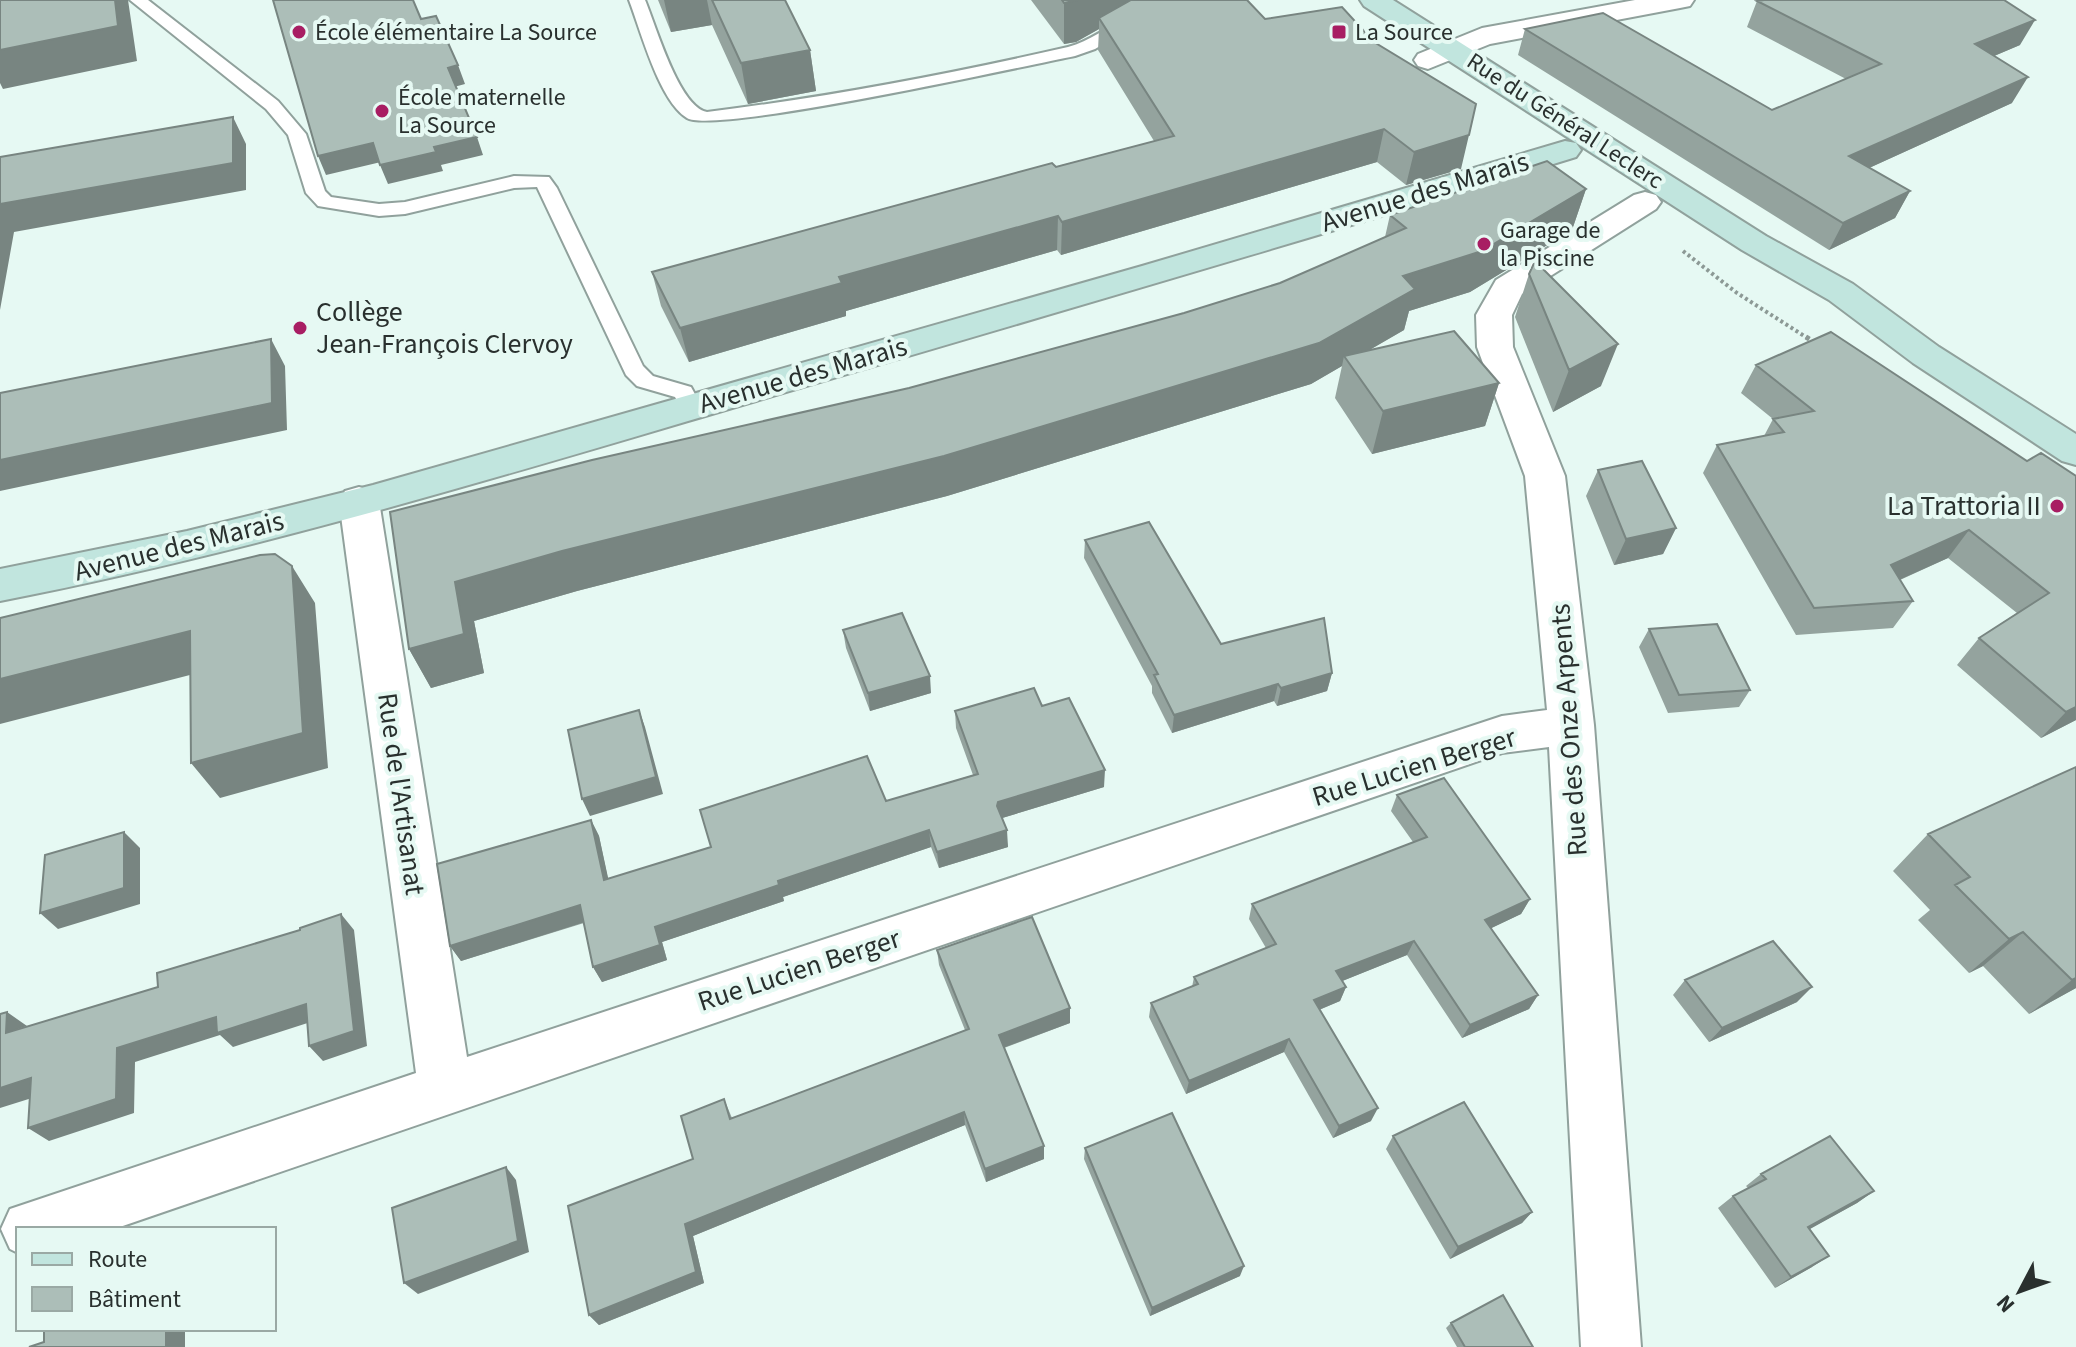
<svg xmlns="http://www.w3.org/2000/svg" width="2076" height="1347" font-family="'Source Sans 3',sans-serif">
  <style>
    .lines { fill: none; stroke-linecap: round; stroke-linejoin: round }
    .lane-casing { stroke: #90a19c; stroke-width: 4 }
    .street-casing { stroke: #90a19c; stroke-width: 4 }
    .secondary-casing { stroke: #90a19c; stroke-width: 4 }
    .path-far1 { stroke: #8c9995; stroke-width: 4; stroke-dasharray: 3 3; stroke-linecap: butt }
    .path { stroke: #8c9995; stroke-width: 5; stroke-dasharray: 4 4; stroke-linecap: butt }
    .lane { fill: #fff; fill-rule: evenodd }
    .street { fill: #fff; fill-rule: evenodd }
    .secondary { fill: #c1e5de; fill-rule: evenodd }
    .wall { fill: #94a39e }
    .shaded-wall { fill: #788581 }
    .building { fill: #acbeb8; stroke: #788581; stroke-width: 2 }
    .poi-dot { fill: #a81e63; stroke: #e6f9f3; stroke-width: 3 }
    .labels { text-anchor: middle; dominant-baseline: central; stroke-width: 8; stroke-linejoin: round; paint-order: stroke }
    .far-poi-label { font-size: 24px; fill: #29302e; stroke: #e6f9f3; text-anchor: start }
    .far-street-label { font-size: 24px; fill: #29302e; stroke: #e6f9f3 }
    .street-label { font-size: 28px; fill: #29302e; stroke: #e6f9f3 }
    .poi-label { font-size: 28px; fill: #29302e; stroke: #e6f9f3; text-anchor: start }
  </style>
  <rect width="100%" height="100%" fill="#e6f9f3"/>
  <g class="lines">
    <defs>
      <path id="lane" d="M130 0H148L278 101 306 134 325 191 331 197 379 204 405 202 514 176 549 177 557 188 643 366 653 376 691 387 702 407 699 412H683L675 397 637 386 626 375 537 187 514 188 405 214 379 216 318 206 306 193 288 135 266 109Z
        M629 0H645C656 26 679 107 707 112 828 97 950 74 1068 47 1090 42 1107 25 1129 19L1137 24 1095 49 1075 56C1024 66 714 135 687 118 659 101 641 31 629 0Z"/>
      <path id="street" d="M1635 0H1694L1690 6 1680 8 1490 44 1428 69 1418 66 1414 60 1418 54 1482 28Z
        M1645 192 1656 195 1661 202 1656 209 1522 294 1512 315 1513 347 1565 476 1594 725 1641 1347H1581L1549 747 1502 753 114 1229H18V1253L10 1249 1 1229 10 1209 416 1073 339 501 345 491 359 487 373 491 379 501 467 1057 1502 716 1547 710 1525 476 1477 347 1476 315 1496 280 1634 195Z"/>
      <path id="secondary" d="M1360 0H1393L1766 236 1853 284 1939 347 2076 434V465L2062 461 1913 363 1829 300 1742 250 1364 6Z
        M1565 141 1576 143 1581 150 1576 157C1303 241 1029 320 756 401 505 475 257 551 0 601V569L187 531 373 485 1142 266Z"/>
    </defs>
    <use href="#lane" class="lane-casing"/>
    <use href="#street" class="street-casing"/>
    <use href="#secondary" class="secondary-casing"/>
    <path class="path-far1" d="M1683 251 1737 293 1809 339"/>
    <path class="path" d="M1806 337 1816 343"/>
    <use href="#lane" class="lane"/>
    <use href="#street" class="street"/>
    <use href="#secondary" class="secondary"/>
  </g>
  <path class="wall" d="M658 0H785L810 50 816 91 748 104 712 25 671 32Z
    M1031 0H1247L1265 19 1461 169 1406 185 1377 162 1061 255 1057 250 846 311V316L689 362 661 306 652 272 1154 141 1098 50 1099 29 1076 42 1064 44Z
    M1757 1 2020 45 1994 56 2012 103 1869 168 1910 191 1895 218 1829 250 1518 55 1525 29 1772 110 1846 79 1747 27Z
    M1586 189 1572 230 1470 292 1409 311 1404 330 1369 350 1499 383 1485 426 1372 454 1335 398 1342 366 1311 384 947 496 577 591 474 621 484 673 431 688 409 649 909 388 1184 313 1280 283 1385 237 1390 215Z
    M1529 274 1601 386 1553 412 1515 317Z
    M1756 365 2027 461 2076 720 2041 738 1957 665 1979 638 2017 613 1948 558 1900 580 1913 601 1893 628 1796 635 1703 473 1717 445 1764 436 1773 419 1741 393Z
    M1598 470 1676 528 1663 554 1614 565 1586 496Z
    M1085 540 1221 644 1332 673 1327 691 1277 706 1274 701 1172 733 1152 693V686L1084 558Z
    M1649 629 1750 690 1739 707 1668 713 1639 647Z
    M843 630 931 693 870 711 846 648Z
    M1042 706 1104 787 1002 818 1008 847 939 868 931 847 783 897 784 901 662 942 667 960 602 982 593 967 584 923 461 961 450 946 591 820 599 836 608 879 711 847 886 801 973 775 956 728 955 711Z
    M2076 767V988L2029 1014 1983 966 1969 973 1918 920 1930 910 1893 871 1928 834Z
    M1397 795 1530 899 1521 914 1491 928 1538 995 1529 1009 1462 1038 1407 955 1342 981 1346 987 1340 1001 1319 1010 1371 1121 1333 1138 1284 1052 1186 1094 1149 1017 1151 1003 1192 987 1194 977 1266 948 1249 919 1252 904 1413 842 1391 811Z
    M937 950 1070 1023 1004 1048 1044 1146V1159L986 1182 965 1125 693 1236 704 1283 599 1325 589 1315 693 1159 724 1099 732 1118 965 1030 939 965Z
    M1685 980 1797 1002 1709 1042 1673 995Z
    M1393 1136 1532 1212 1522 1223 1450 1259 1386 1149Z
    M1085 1148 1240 1276 1150 1316 1084 1159Z
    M1761 1174 1874 1191 1857 1203 1809 1229 1812 1267 1775 1288 1718 1208 1733 1196 1748 1188 1746 1186Z
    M1451 1323 1533 1347H1457L1446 1328Z"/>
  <path class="shaded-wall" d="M115 0H128L137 61 3 89 0 83V50Z
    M664 0H707L712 25 671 32Z
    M1078 0H1207L1099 18V29L1076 42 1064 44V3Z
    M2035 20 2020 45 1961 70 1975 44Z
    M810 50 816 91 748 104 741 63Z
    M458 65 465 84 454 87 448 68Z
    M2028 77 2012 103 1836 183 1849 156Z
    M233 117 246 144V190L14 232 0 310V204Z
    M1384 129 1377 162 1061 255 1062 222Z
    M1469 135 1461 169 1406 185 1414 152Z
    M477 137 483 155 441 165 443 171 388 184 380 165 434 147Z
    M373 143 381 162 326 175 318 156Z
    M1586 189 1572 230 1470 292 1409 311 1404 330 1349 362 1344 356 1342 366 1311 384 947 496 577 591 474 621 484 673 431 688 409 649 455 582 1403 276Z
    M1910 191 1895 218 1829 250 1843 223Z
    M1058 216 1057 250 846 311V316L689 362 680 328 839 277Z
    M271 339 285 366 287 430 0 491V460Z
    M1618 344 1601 386 1553 412 1569 370Z
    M1499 383 1485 426 1372 454 1383 411Z
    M1676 528 1663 554 1614 565 1626 539Z
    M1969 530 1948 558 1872 592 1891 565Z
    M292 566 315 603 328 768 220 798 191 763Z
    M190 631 217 668 0 724V679Z
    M1332 673 1327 691 1277 706 1281 688Z
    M930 676 931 693 870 711 868 693Z
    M1278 684 1274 701 1172 733 1174 715Z
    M2076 707V720L2041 738 2066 712Z
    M639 710 645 727 663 794 590 816 582 799Z
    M1105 770 1104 787 999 819 997 806 998 802Z
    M591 820 599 836 612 896 604 880Z
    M929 830 931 847 783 897 784 901 662 942 667 960 602 982 593 967 655 927 778 881Z
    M1007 830 1008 847 939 868 937 852Z
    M124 832 140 848V904L58 929 40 913Z
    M1530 899 1521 914 1477 935 1485 920Z
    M580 905 588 921 461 961 450 946Z
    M341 914 354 930 367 1046 323 1061 309 1046Z
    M2023 932 1983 966 1969 973 2009 939Z
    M1414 941 1407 955 1330 986 1336 971Z
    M2076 978V988L2029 1014 2072 980Z
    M1346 987 1340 1001 1309 1014 1314 1000Z
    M1812 987 1797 1002 1709 1042 1722 1028Z
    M1538 995 1529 1009 1462 1038 1470 1025Z
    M306 1004 320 1019 233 1047 220 1035 135 1062 134 1113 49 1141 28 1128 117 1048 216 1017Z
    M1070 1008V1023L1000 1049 999 1035Z
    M7 1012 27 1026 6 1033Z
    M1289 1039 1284 1052 1186 1094 1189 1081Z
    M31 1078 51 1092 0 1108V1088Z
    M1378 1108 1371 1121 1333 1138 1339 1126Z
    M964 1112 965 1125 693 1236 704 1283 599 1325 589 1315 685 1224Z
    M1044 1146V1159L986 1182 985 1169Z
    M506 1167 516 1180 529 1252 418 1294 404 1283Z
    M1874 1191 1857 1203 1792 1239 1808 1227Z
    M1532 1212 1522 1223 1450 1259 1458 1247Z
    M1829 1256 1812 1267 1775 1288 1791 1277Z
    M1244 1266 1240 1276 1150 1316 1152 1308Z
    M166 1329H185V1347H166Z"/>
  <path class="building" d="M0 0H115L118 26 0 50Z
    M273 0H413L421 19 436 16 458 65 448 68 477 137 434 147 436 152 380 165 373 143 318 156Z
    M712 0H785L810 50 741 63Z
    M1062 0H1078L1064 3Z
    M1131 0H1247L1265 19 1342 7 1374 42 1476 104 1469 135 1414 152 1384 129 1062 222 1058 216 839 277 842 283 680 328 652 272 1052 163 1056 167 1174 136 1099 18Z
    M1764 0H2004L2035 20 1975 44 2028 77 1849 156 1910 191 1843 223 1525 29 1603 13 1772 110 1881 64 1757 1Z
    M233 117V163L0 204V157Z
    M1547 161 1586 189 1482 251 1403 276 1415 289 1319 343 944 456 562 551 455 582 464 634 409 649 390 512 592 460 909 388 1184 313 1280 283 1406 228 1390 215Z
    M1535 261 1618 344 1569 370 1529 274Z
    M1454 331 1499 383 1383 411 1344 356Z
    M1831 332 2027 461 2041 453 2076 476V707L2066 712 1979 638 2049 593 1969 530 1891 565 1913 601 1814 608 1717 445 1784 432 1773 419 1814 411 1756 365Z
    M271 339 272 403 0 460V393Z
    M1642 461 1676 528 1626 539 1598 470Z
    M1149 522 1221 644 1324 618 1332 673 1281 688 1278 684 1174 715 1154 675 1158 674 1085 540Z
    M275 554 292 566 303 733 191 763 190 631 0 679V618L260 555Z
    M902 613 930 676 868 693 843 630Z
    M1717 624 1750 690 1679 695 1649 629Z
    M1034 688 1042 706 1069 698 1105 770 998 802 997 806 1007 830 937 852 929 830 778 881 779 885 655 927 660 945 593 967 580 905 450 946 437 864 591 820 604 880 711 847 700 810 867 756 886 801 978 774 955 711Z
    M639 710 656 777 582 799 568 730Z
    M2076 767V978L2072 980 2023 932 2009 939 1955 885 1970 877 1928 834Z
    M1444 778 1530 899 1485 920 1538 995 1470 1025 1414 941 1336 971 1346 987 1314 1000 1378 1108 1339 1126 1289 1039 1189 1081 1151 1003 1198 984 1194 977 1276 944 1252 904 1427 837 1397 795Z
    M124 832V888L40 913 45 855Z
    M341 914 354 1031 309 1046 306 1004 217 1033 216 1017 117 1048 116 1099 28 1128 31 1078 0 1088V1014L7 1012 6 1033 158 987 157 973 300 930V928Z
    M1032 917 1070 1008 999 1035 1044 1146 985 1169 964 1112 685 1224 696 1272 589 1315 568 1206 693 1159 681 1116 724 1099 730 1119 969 1029 937 950Z
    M1773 941 1812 987 1722 1028 1685 980Z
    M1464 1102 1532 1212 1458 1247 1393 1136Z
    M1172 1113 1244 1266 1152 1308 1085 1148Z
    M1830 1136 1874 1191 1808 1227 1829 1256 1791 1277 1733 1196 1766 1179 1761 1174Z
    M506 1167 518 1241 404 1283 392 1208Z
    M1503 1295 1533 1347H1465L1451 1323Z
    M44 1329H166V1347H29L44 1342Z"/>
  <g class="poi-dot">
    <circle cx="299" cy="32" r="8"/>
    <rect x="1331" y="24" width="16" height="16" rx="4"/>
    <circle cx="382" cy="111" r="8"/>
    <circle cx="1484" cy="244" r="8"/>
    <circle cx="300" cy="328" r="8"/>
    <circle cx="2057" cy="506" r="8"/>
  </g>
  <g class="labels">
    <g class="far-poi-label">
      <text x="315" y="32">École élémentaire La Source</text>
      <text x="1355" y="32">La Source</text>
      <text x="398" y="97">École maternelle<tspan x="398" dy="28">La Source</tspan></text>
      <text x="1500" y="230">Garage de<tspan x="1500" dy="28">la Piscine</tspan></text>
    </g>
    <g class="far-street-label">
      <text transform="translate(1565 121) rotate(33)">Rue du Général Leclerc</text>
    </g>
    <g class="street-label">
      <text transform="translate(1425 192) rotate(-17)">Avenue des Marais</text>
      <text transform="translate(803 375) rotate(-16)">Avenue des Marais</text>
      <text transform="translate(179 546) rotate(-14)">Avenue des Marais</text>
      <text transform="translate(1569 730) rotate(-94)">Rue des Onze Arpents</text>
      <text transform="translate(1414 767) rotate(-17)">Rue Lucien Berger</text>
      <text transform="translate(401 794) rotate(82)">Rue de l'Artisanat</text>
      <text transform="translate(799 970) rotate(-18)">Rue Lucien Berger</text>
    </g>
    <g class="poi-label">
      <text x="316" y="312">Collège<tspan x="316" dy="32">Jean-François Clervoy</tspan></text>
      <text x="2041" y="506" text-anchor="end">La Trattoria II</text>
    </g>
  </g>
  <rect x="16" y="1227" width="260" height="104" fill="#e6f9f3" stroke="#9aa9a4" stroke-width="2"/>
  <rect x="32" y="1253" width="40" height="12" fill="#c1e5de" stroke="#9aa9a4" stroke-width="2"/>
  <text x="88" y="1267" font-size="24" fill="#29302e">Route</text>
  <rect x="32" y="1287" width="40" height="24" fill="#acbeb8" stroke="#9aa9a4" stroke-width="2"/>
  <text x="88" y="1307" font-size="24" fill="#29302e">Bâtiment</text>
  <g transform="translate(2020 1291) rotate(229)" stroke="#e6f9f3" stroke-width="6" paint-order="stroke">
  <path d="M0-6L14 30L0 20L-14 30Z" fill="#29302e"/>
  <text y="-12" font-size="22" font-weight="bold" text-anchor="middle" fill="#29302e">N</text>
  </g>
</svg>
